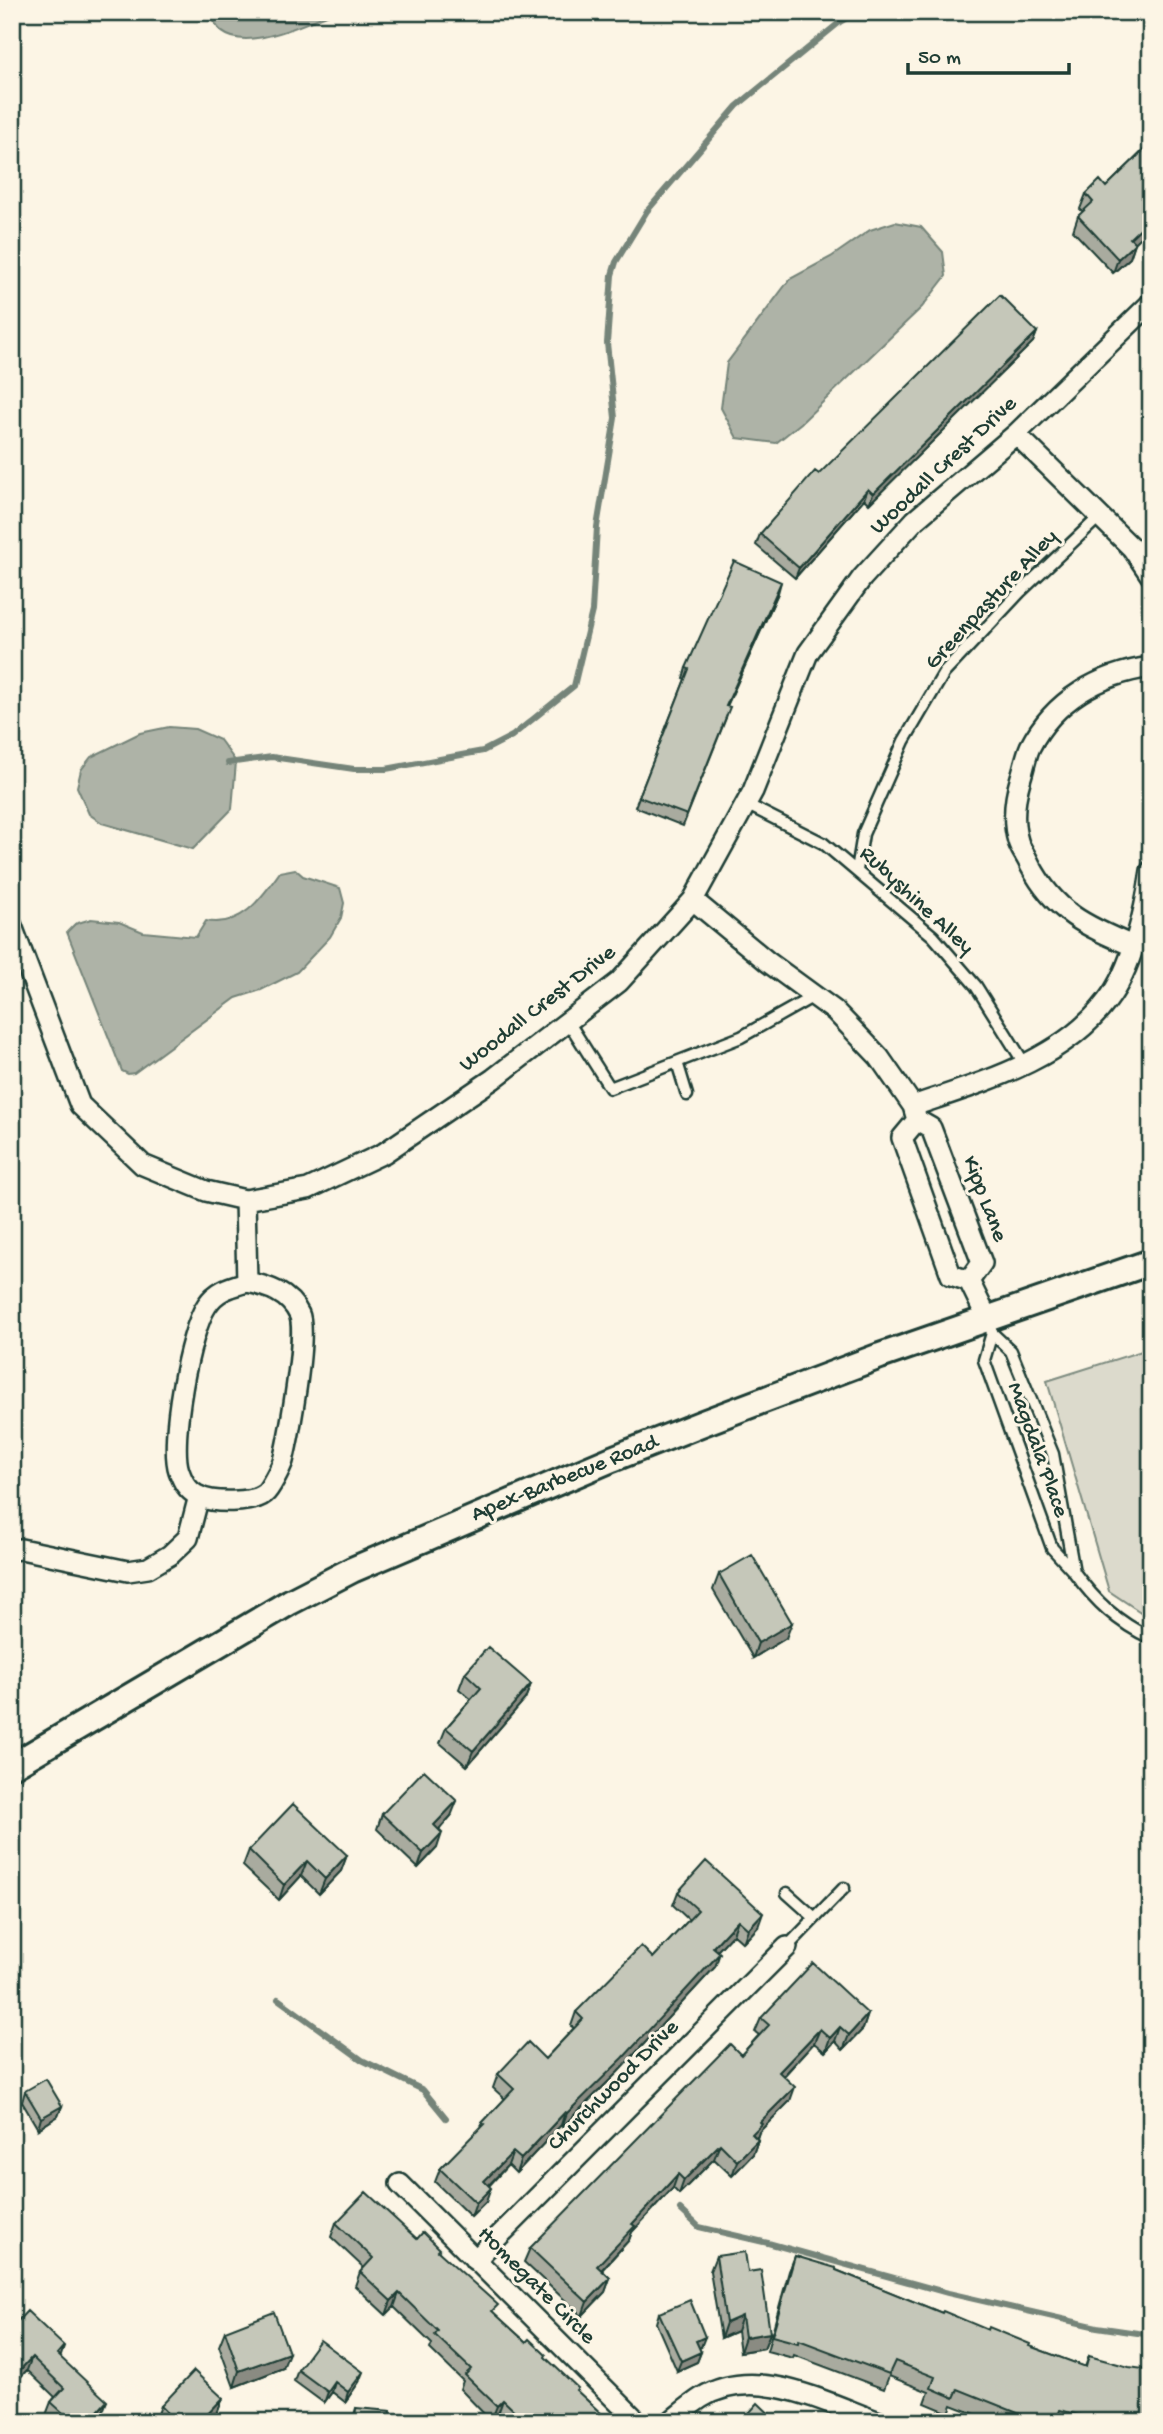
<svg xmlns="http://www.w3.org/2000/svg" width="1163" height="2434" font-family="'Gochi Hand',sans-serif">
  <style>
    .green { fill: #dcdacc; stroke: #7e8c80; stroke-width: 2 }
    .water { fill: #aeb3a7; stroke: #758479; stroke-width: 2 }
    .lines { fill: none; stroke-linecap: round; stroke-linejoin: round }
    .stream { stroke: #758479; stroke-width: 6 }
    .service-casing { stroke: #1f3d34; stroke-width: 15 }
    .minor-casing { stroke: #1f3d34; stroke-width: 24 }
    .tertiary-casing { stroke: #1f3d34; stroke-width: 30 }
    .service { stroke: #fcf5e5; stroke-width: 10 }
    .minor { stroke: #fcf5e5; stroke-width: 19 }
    .tertiary { stroke: #fcf5e5; stroke-width: 24 }
    .wall { fill: #a9ab9f; stroke: #1f3d34; stroke-width: 2 }
    .shaded-wall { fill: #8a8b82; stroke: #1f3d34; stroke-width: 2 }
    .building { fill: #c5c7b9; stroke: #1f3d34; stroke-width: 2 }
    .labels { text-anchor: middle; dominant-baseline: central; stroke-width: 6; stroke-linejoin: round; paint-order: stroke }
    .street-label { font-size: 23px; fill: #1f3d34; stroke: #fcf5e5 }
  </style>
  <rect width="100%" height="100%" fill="#fcf5e5"/>
  <filter id="ink" filterUnits="userSpaceOnUse"><feTurbulence type="fractalNoise" baseFrequency=".0143" numOctaves="2"/><feDisplacementMap in="SourceGraphic" scale="14" xChannelSelector="R" yChannelSelector="G"/><feConvolveMatrix kernelMatrix="1 2 1 2 8 2 1 2 1" color-interpolation-filters="sRGB"/></filter>
  <g filter="url(#ink)">
    <path class="green" d="M1151 1348V1619L1109 1591 1047 1381Z"/>
    <path class="water" d="M211 12H334C302 24 222 66 211 12Z
      M895 222 921 227 943 252 946 276 922 307 801 423 776 443 737 438 721 408 727 363 790 279 831 257 870 230Z
      M169 727 195 729 220 740 236 762 232 809 193 849 102 823 89 814 77 787 81 770 91 757 140 733Z
      M295 869 303 876 340 888 344 903 341 918 330 937 297 972 261 990 236 998 134 1073 128 1074 122 1071 67 932 75 924 91 919 119 922 143 932 196 937 206 921C242 928 262 897 280 872Z"/>
    <g class="lines">
      <path class="stream" d="M228 763 272 757 354 769H386L483 751 512 736 574 686 592 611 597 527 615 418 607 343 612 275 616 262 647 211 737 106 840 22 857 12
        M278 1999 362 2060 423 2090 446 2118
        M680 2209 699 2227 768 2243 948 2293 1097 2327 1151 2335"/>
      <defs>
        <path id="service" d="M746 804 823 843 933 936 976 986 1024 1063
          M857 870 863 834 904 741 944 673 1020 592 1100 516
          M569 1023 610 1088 741 1037 814 996
          M677 1062 687 1095
          M988 1321 992 1333 984 1360 1052 1548 1074 1572 1053 1454 1011 1351 992 1333
          M1074 1572C1095 1601 1118 1623 1151 1638
          M787 1893 815 1918
          M787 1947 844 1888"/>
        <path id="minor" d="M1016 434 1132 548 1151 576
          M693 900 768 962 835 1011 879 1057 913 1106
          M12 926 80 1105 143 1165 206 1191 245 1200 308 1189 384 1153 493 1079 619 982 693 900 753 791 808 653 862 578 915 520 1016 434 1151 303
          M1133 946C1085 926 1055 912 1030 865 1027 857 1020 849 1018 841 1012 821 1015 797 1021 777 1024 768 1026 756 1030 747 1054 700 1100 674 1151 667
          M917 1120 913 1106C980 1083 1062 1061 1107 1001 1132 969 1145 911 1151 871
          M917 1120 902 1138 951 1275 969 1281
          M917 1120 931 1128 982 1263 969 1281
          M245 1200 247 1282
          M969 1281 988 1320
          M247 1282C268 1286 289 1293 299 1314 308 1332 289 1437 283 1461 281 1467 270 1489 265 1493 252 1504 212 1503 198 1496 187 1490 183 1482 179 1471 169 1442 189 1331 207 1305 217 1290 230 1287 247 1282Z
          M12 1550 21 1549 128 1571 148 1568 170 1555 188 1538 199 1496
          M400 2184 638 2422
          M475 2260 787 1947
          M670 2422C680 2414 690 2405 701 2398 756 2364 826 2403 879 2422"/>
        <path id="tertiary" d="M12 1766 290 1602 352 1570 612 1459 703 1423 880 1356 1151 1262"/>
      </defs>
      <use href="#service" class="service-casing"/>
      <use href="#minor" class="minor-casing"/>
      <use href="#tertiary" class="tertiary-casing"/>
      <use href="#service" class="service"/>
      <use href="#minor" class="minor"/>
      <use href="#tertiary" class="tertiary"/>
    </g>
    <path class="wall" d="M1151 143V227L1135 243 1130 258 1113 273 1073 231 1078 216 1083 212 1080 209 1086 194 1106 187Z
      M1037 332 1033 342 869 504 864 499 795 578 756 545 760 534 819 474Z
      M778 593 727 706 726 718 683 826 635 807 685 679 683 678 686 668Z
      M719 1574 786 1638 753 1658 713 1590Z
      M465 1673 531 1684 525 1699 467 1766 440 1743 446 1728 471 1699 459 1689Z
      M382 1814 451 1816 439 1830 437 1848 418 1868 377 1829Z
      M249 1850 347 1855 341 1871 319 1894 301 1876 279 1900 243 1866Z
      M678 1892 758 1927 743 1943 733 1934 717 1951 715 1967 618 2072 562 2127 561 2125 516 2173 508 2165 489 2186 486 2202 471 2217 435 2182 440 2169 481 2128 482 2123 505 2099 493 2088 498 2074 545 2059 574 2028 571 2026 576 2012 653 1958 689 1920 673 1905Z
      M868 2014 863 2029 843 2050 835 2041 825 2052 814 2043 784 2076 790 2101 759 2132 757 2138 758 2140 753 2154 732 2176 714 2159 679 2194 673 2188 632 2232 629 2240 602 2270 610 2278 605 2292 582 2316 524 2262 530 2248 741 2055 759 2035 755 2032 761 2018Z
      M25 2091 62 2106 58 2116 38 2129 22 2102Z
      M336 2223 417 2239 439 2252 495 2314 526 2342 545 2358 577 2391 607 2419 606 2422H506L498 2414 491 2421 460 2389 463 2381 430 2349 432 2344 394 2307 386 2315 355 2286 360 2272 364 2268 331 2237Z
      M716 2256 748 2272 770 2333 764 2348 740 2352 737 2331 721 2338 710 2271Z
      M795 2256 836 2270 942 2313 1085 2367 1089 2356 1151 2422H996L952 2405 949 2413 925 2403 929 2392 889 2376 884 2389 794 2355 793 2358 767 2351 789 2271Z
      M659 2313 701 2347 699 2348 701 2352 697 2362 677 2371 656 2323Z
      M12 2327 60 2357 106 2422H54L46 2415 51 2402 55 2397 27 2370 14 2384 12 2382Z
      M225 2331 283 2368 234 2387 219 2346Z
      M298 2370 359 2382 345 2402 332 2392 324 2403 294 2381Z
      M223 2398 218 2411 208 2422H157L158 2421 156 2419 161 2406Z
      M356 2408 390 2422H352Z"/>
    <path class="shaded-wall" d="M1151 218V227L1124 252 1130 238Z
      M1135 243 1130 258 1113 273 1118 259Z
      M1037 332 1033 342 869 504 873 494Z
      M868 489 864 499 795 578 799 568Z
      M781 582 778 593 722 716 726 706Z
      M792 1623 786 1638 753 1658 758 1643Z
      M531 1684 525 1699 467 1766 473 1751Z
      M457 1801 451 1816 429 1840 434 1825Z
      M442 1833 437 1848 418 1868 423 1853Z
      M347 1855 341 1871 319 1894 325 1879Z
      M307 1861 301 1876 279 1900 284 1885Z
      M763 1913 758 1927 743 1943 748 1929Z
      M738 1920 733 1934 708 1961 713 1947Z
      M720 1953 715 1967 618 2072 562 2127 567 2113Z
      M868 2014 863 2029 843 2050 849 2035Z
      M840 2027 835 2041 825 2052 830 2038Z
      M820 2029 814 2043 774 2086 779 2072Z
      M795 2087 790 2101 759 2132 757 2138 752 2134 760 2122Z
      M62 2106 58 2116 38 2129 41 2118Z
      M565 2112 561 2125 516 2173 521 2159Z
      M758 2140 753 2154 732 2176 737 2161Z
      M720 2144 714 2159 679 2194 684 2180Z
      M513 2152 508 2165 479 2195 484 2181Z
      M678 2174 673 2188 632 2232 629 2240 592 2280 597 2266 632 2224Z
      M491 2188 486 2202 471 2217 476 2203Z
      M610 2278 605 2292 582 2316 587 2302Z
      M399 2293 394 2307 386 2315 391 2301Z
      M742 2316 737 2331 721 2338 726 2323Z
      M770 2333 764 2348 740 2352 745 2337Z
      M705 2337 701 2347 692 2351 696 2341Z
      M64 2346 60 2359 57 2354Z
      M701 2352 697 2362 677 2371 681 2361Z
      M289 2353 283 2368 234 2387 239 2371Z
      M32 2357 27 2370 14 2384 19 2371Z
      M363 2372 359 2382 345 2402 348 2392Z
      M335 2382 332 2392 324 2403 328 2392Z
      M223 2398 218 2411 208 2422H200Z
      M503 2400 498 2414 491 2421 497 2406Z
      M107 2401 102 2414 95 2422 98 2411Z"/>
    <path class="building" d="M1151 143V218L1130 238 1135 243 1118 259 1078 216 1093 202 1086 194 1100 180 1106 187Z
      M1000 295 1037 332 873 494 868 489 799 568 760 534 815 471 819 474Z
      M734 561 781 582 726 706 730 707 687 815 639 797 689 669 686 668Z
      M752 1555 792 1623 758 1643 719 1574Z
      M488 1647 531 1684 473 1751 446 1728 481 1688 465 1673Z
      M424 1770 457 1801 434 1825 442 1833 423 1853 382 1814Z
      M293 1804 347 1855 325 1879 307 1861 284 1885 249 1850Z
      M706 1861 763 1913 748 1929 738 1920 713 1947 720 1953 623 2058 567 2113 565 2112 521 2159 513 2152 484 2181 491 2188 476 2203 440 2169 484 2124 482 2123 514 2089 498 2074 528 2042 545 2059 583 2019 576 2012 641 1946 653 1958 698 1910 678 1892Z
      M813 1963 868 2014 849 2035 840 2027 830 2038 820 2029 779 2072 795 2087 760 2122 762 2124 752 2134 758 2140 737 2161 720 2144 684 2180 678 2174 632 2224 635 2226 597 2266 610 2278 587 2302 530 2248 730 2044 741 2055 769 2025 761 2018Z
      M46 2079 62 2106 41 2118 25 2091Z
      M366 2192 417 2239 423 2232 440 2249 438 2251 498 2305 492 2311 526 2342 529 2339 546 2355 545 2357 578 2388 576 2390 607 2419 605 2422H526L503 2400 497 2406 465 2375 471 2369 435 2335 438 2331 399 2293 391 2301 360 2272 373 2258 336 2223Z
      M745 2252 748 2272 761 2270 770 2333 745 2337 742 2316 726 2323 716 2256Z
      M795 2256 836 2268V2270L942 2313 943 2311 988 2330 989 2327 1030 2344 1029 2346 1086 2367 1089 2356 1129 2367 1151 2370V2422H1093L1094 2419 1060 2410 1056 2422H1040L958 2389 954 2398 931 2388 935 2377 895 2361 889 2374 799 2340 798 2343 772 2336Z
      M690 2300 705 2337 696 2341 701 2352 681 2361 659 2313Z
      M27 2311 64 2346 57 2354 107 2401 98 2411 107 2419 105 2422H73L51 2402 64 2388 32 2357 19 2371 12 2364V2327Z
      M274 2312 289 2353 239 2371 225 2331Z
      M320 2340 363 2372 348 2392 335 2382 328 2392 298 2370Z
      M194 2371 223 2398 200 2422H157L167 2412 161 2406Z
      M758 2403 778 2422H741Z
      M356 2408 391 2411 390 2422H355Z"/>
  </g>
  <g class="labels">
    <g class="street-label">
      <text transform="translate(944 466) rotate(-43)">Woodall Crest Drive</text>
      <text transform="translate(992 600) rotate(-47)">Greenpasture Alley</text>
      <text transform="translate(916 901) rotate(43)">Rubyshine Alley</text>
      <text transform="translate(538 1009) rotate(-38)">Woodall Crest Drive</text>
      <text transform="translate(984 1199) rotate(69)">Kipp Lane</text>
      <text transform="translate(1037 1450) rotate(70)">Magdala Place</text>
      <text transform="translate(565 1479) rotate(-22)">Apex-Barbecue Road</text>
      <text transform="translate(614 2086) rotate(-45)">Churchwood Drive</text>
      <text transform="translate(536 2286) rotate(45)">Homegate Circle</text>
    </g>
  </g>
  <rect width="1163" height="2434" fill="none" stroke="#fcf5e5" stroke-width="42"/>
  <rect x="21" y="21" width="1121" height="2392" fill="none" stroke="#1f3d34" stroke-width="2.5" filter="url(#ink)"/>
  <path d="M908 63v10h161v-10" fill="none" stroke="#1f3d34" stroke-width="3.5"/>
  <text x="918" y="63" font-size="21" fill="#1f3d34" stroke="#fcf5e5" stroke-width="5" paint-order="stroke">50 m</text>
</svg>
